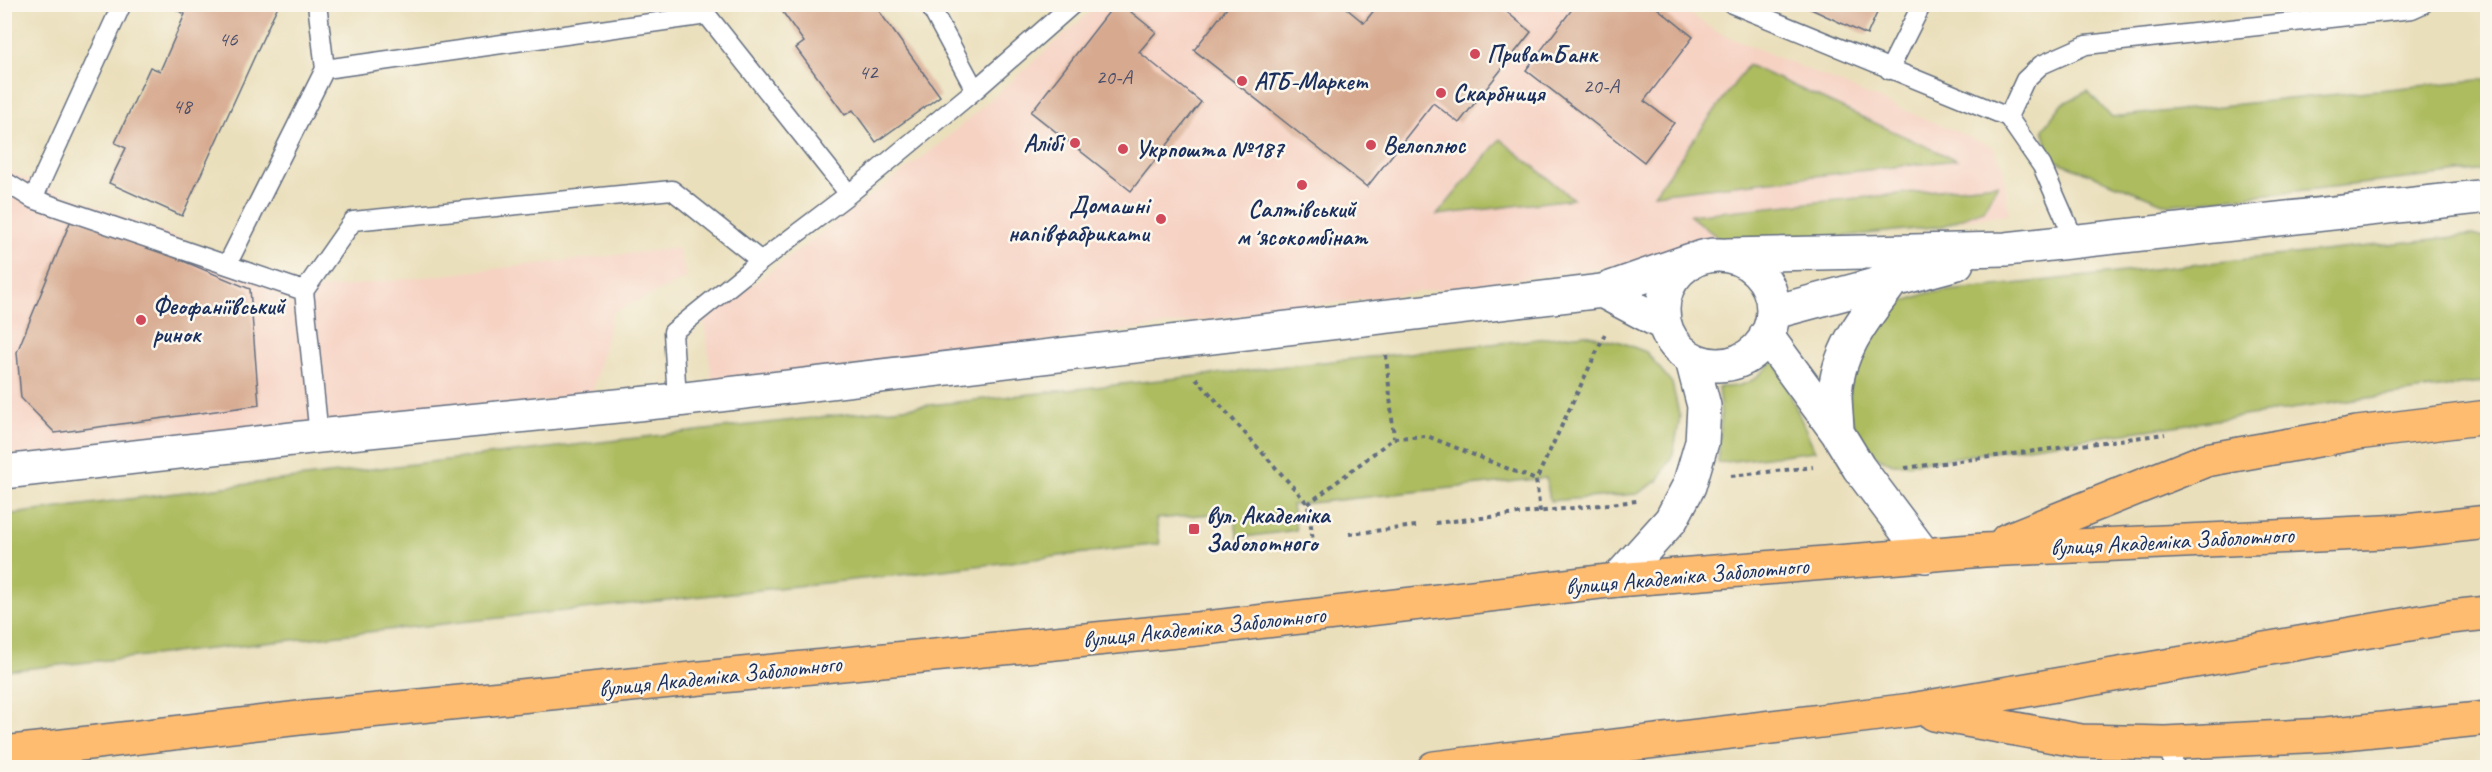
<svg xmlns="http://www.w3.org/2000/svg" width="2492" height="772" font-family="Caveat,sans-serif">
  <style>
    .built { fill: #f6d2c3 }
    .green { fill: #adbc5f; stroke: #64765e; stroke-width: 1.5 }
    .building { fill: #d7aa90 }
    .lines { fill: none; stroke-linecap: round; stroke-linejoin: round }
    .service-casing { stroke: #636d7f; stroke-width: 21 }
    .minor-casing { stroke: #636d7f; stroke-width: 36 }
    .trunk-casing { stroke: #636d7f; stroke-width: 36 }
    .path { stroke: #636d7f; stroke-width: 4; stroke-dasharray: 4.5 4.5; stroke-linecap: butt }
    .service { stroke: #fff; stroke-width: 18 }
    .minor { stroke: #fff; stroke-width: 33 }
    .trunk { stroke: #febc70; stroke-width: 33 }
    .poi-dot { fill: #d1495b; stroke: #fbf7ec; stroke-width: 2 }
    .labels { text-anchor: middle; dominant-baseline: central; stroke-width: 5; stroke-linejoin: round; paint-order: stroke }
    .number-label { font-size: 21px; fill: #4a4e6a }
    .poi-label { font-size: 24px; font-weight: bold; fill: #1b2f5e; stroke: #fbf7ec; text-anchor: start }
    .street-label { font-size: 24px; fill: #1b2f5e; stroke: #fbf7ec }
  </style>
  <rect width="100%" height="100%" fill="#fbf7ec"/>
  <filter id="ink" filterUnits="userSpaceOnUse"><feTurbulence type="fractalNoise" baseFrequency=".0167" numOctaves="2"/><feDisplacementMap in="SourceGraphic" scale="12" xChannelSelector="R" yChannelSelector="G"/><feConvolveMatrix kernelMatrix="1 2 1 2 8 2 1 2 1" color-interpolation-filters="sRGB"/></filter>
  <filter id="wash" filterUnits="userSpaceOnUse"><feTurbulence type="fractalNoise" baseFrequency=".008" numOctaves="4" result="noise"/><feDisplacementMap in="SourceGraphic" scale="24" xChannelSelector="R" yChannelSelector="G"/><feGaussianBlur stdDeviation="1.35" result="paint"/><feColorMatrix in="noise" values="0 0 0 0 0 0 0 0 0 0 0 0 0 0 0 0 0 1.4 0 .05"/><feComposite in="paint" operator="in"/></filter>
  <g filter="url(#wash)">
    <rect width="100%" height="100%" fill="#eadfbb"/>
    <path class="built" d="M1098 5H1676L1717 32 1993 147 2003 167 2009 214 713 385 704 321 940 144Z
      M4 167 17 175 311 290 678 248 687 278 612 313 592 395 5 469Z"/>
    <path class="green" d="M1748 65 1956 160 1654 194Z
      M2487 79V170L2168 205 2051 159 2043 129 2062 104 2088 91 2111 117Z
      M1500 139 1573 199 1437 215Z
      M1998 184 1983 210 1943 226 1731 248 1689 215Z
      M2472 235 2487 239V381L1909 464H1893L1877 457 1860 437 1848 412 1854 351 1894 305 1928 293Z
      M1585 334 1620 342 1646 352 1672 383 1680 418 1673 454 1658 481 1637 494 1550 501 1546 478 1292 505 1296 530 1238 538 1233 512 1156 519 1160 544 918 573 5 671V515C530 446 1058 391 1585 334Z
      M1775 360 1815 451 1718 463 1721 415 1718 387C1747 388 1755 380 1775 360Z"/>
    <g id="blocks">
      <path class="building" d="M179 4H283L277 8 273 16 182 216 109 183 126 148 115 143 150 67 160 71 185 14 177 10Z
        M777 4H874L940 96 876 142 853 110 845 115 796 48 804 42Z
        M1115 4H1121L1156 32 1139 52 1201 102 1131 191 1031 112Z
        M1230 4H1341L1364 23 1379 4H1497L1531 32 1459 123 1433 103 1367 187 1194 50Z
        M1576 4H1652L1693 37 1644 101 1674 123 1644 162 1526 70Z
        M1800 4H1881L1867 35Z
        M73 215 250 289 259 405 55 433 21 398 17 352Z"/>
    </g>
  </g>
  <g filter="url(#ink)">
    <use href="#blocks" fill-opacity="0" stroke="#636d7f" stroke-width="1.5"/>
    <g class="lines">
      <defs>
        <path id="service" d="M122 4 33 199 227 265
          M317 4 325 69
          M1732 4 2008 117 2042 166 2075 241
          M1889 70 1922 4
          M975 90 1073 4
          M2008 117 2025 80 2041 65 2086 45 2412 9 2423 4
          M4 181 33 199
          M304 291 353 221 672 190 761 261
          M677 400 673 332 761 261 849 194 975 90 929 4
          M319 436 304 291 227 265 325 69 707 15 849 194
          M2165 743 2176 768"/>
        <path id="minor" d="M1663 310a55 55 0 1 1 110 0a55 55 0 1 1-110 0Z
          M1727 255 2006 249 2488 196
          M1602 291 1664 324
          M1774 312 1957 263
          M1766 335 1837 432 1859 468 1925 556
          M1837 432C1837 420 1835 407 1835 395 1837 350 1867 315 1893 280
          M4 472 319 436 677 400 1602 291 1691 260
          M1617 580 1671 520 1689 486 1702 442 1704 406 1692 360"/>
        <path id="trunk" d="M2007 540 2206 460 2357 433 2488 417
          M1934 714 2081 741 2165 743 2325 735 2488 718
          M4 753 308 717 1197 629 1617 580 1984 550 2405 531 2488 522
          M1434 768 1911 710 2450 617 2488 613"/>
      </defs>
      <use href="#service" class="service-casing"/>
      <use href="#minor" class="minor-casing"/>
      <use href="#trunk" class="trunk-casing"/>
      <path class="path" d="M1386 355 1394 438
        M1196 378 1308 504 1313 541
        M1905 468 2165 434
        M1731 476 1813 467
        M1308 504 1394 438 1427 436 1536 480
        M1540 512 1536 480 1605 334
        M1435 523 1637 501
        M1349 534 1416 526"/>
      <use href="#service" class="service"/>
      <use href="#minor" class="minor"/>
      <use href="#trunk" class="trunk"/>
    </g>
  </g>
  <g class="poi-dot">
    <circle cx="1475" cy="54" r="6"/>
    <circle cx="1242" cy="81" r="6"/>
    <circle cx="1441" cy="93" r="6"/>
    <circle cx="1075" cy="143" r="6"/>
    <circle cx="1371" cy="145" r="6"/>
    <circle cx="1123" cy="149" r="6"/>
    <circle cx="1302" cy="185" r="6"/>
    <circle cx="1161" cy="219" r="6"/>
    <circle cx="141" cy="320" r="6"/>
    <rect x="1188" y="523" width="12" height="12" rx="3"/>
  </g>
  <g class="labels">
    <g class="number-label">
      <text x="228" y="39">46</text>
      <text x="868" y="72">42</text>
      <text x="1114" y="77">20-А</text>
      <text x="1601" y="86">20-А</text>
      <text x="182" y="106">48</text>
    </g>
    <g class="poi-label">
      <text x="1487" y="54">ПриватБанк</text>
      <text x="1254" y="81">АТБ-Маркет</text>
      <text x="1453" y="93">Скарбниця</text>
      <text x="1063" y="143" text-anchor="end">Алібі</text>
      <text x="1383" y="145">Велоплюс</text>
      <text x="1135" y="149">Укрпошта №187</text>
      <text x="1149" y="205" text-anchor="end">Домашні<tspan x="1149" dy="28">напівфабрикати</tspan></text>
      <text x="1302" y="209" text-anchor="middle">Салтівський<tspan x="1302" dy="28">мʼясокомбінат</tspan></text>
      <text x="153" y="306">Феофаніївський<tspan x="153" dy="28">ринок</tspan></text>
      <text x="1206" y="515">вул. Академіка<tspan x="1206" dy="28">Заболотного</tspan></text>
    </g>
    <g class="street-label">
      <text transform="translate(2172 541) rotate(-3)">вулиця Академіка Заболотного</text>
      <text transform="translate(1687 576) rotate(-5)">вулиця Академіка Заболотного</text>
      <text transform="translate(1204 627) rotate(-6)">вулиця Академіка Заболотного</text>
      <text transform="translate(720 676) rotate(-6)">вулиця Академіка Заболотного</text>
    </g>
  </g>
  <rect width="2492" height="772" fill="none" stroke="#fbf7ec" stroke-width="24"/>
</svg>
